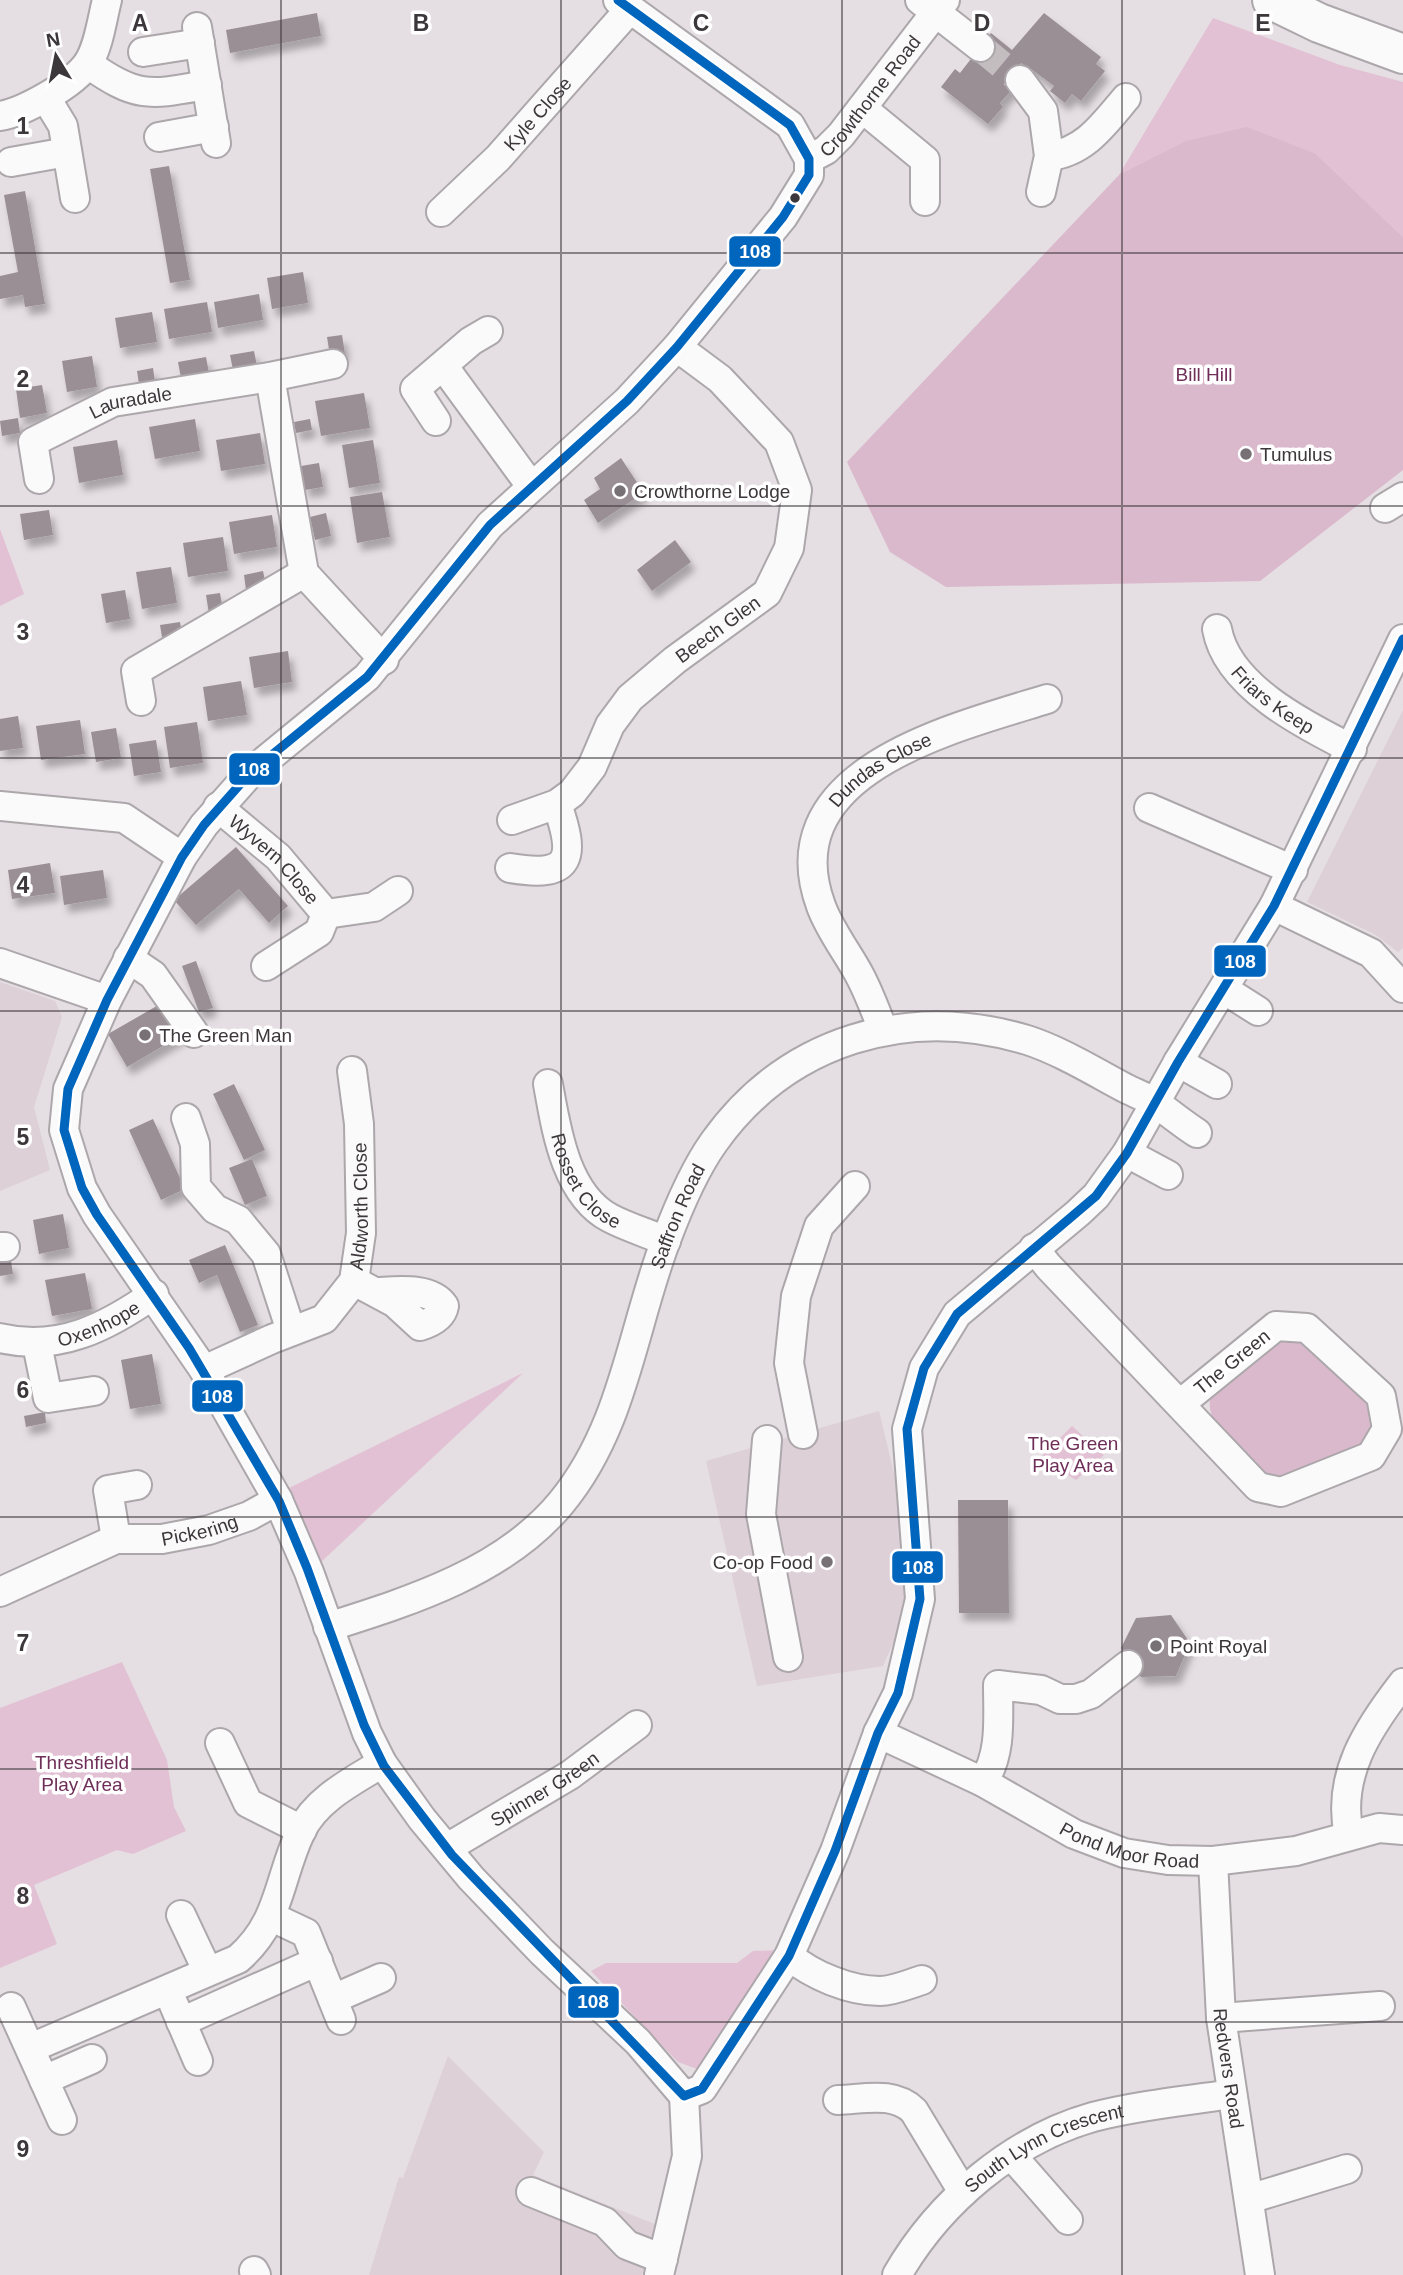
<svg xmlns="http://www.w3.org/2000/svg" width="1403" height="2275" font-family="Arial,sans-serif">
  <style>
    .built { fill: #ddd0d7 }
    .green { fill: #e2c1d4 }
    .forest { fill: #dab9cc }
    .building { fill: #9b8f96; filter: url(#shadow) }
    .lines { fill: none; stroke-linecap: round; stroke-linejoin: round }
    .minor-tunnel { stroke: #c3bdc0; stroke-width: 28; stroke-dasharray: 28 14; stroke-linecap: butt }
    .minor-casing { stroke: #aca7aa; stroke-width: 32 }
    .highway-casing { stroke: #aca7aa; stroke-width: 42 }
    .minor { stroke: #fbfafb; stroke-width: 28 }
    .highway { stroke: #fbfafb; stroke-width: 38 }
    .bus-1-casing { stroke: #fff; stroke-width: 14 }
    .bus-1 { stroke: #0065bd; stroke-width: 9 }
    .grid { fill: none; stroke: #3c373a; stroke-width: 2; stroke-opacity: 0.55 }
    .bus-dot { fill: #3c373a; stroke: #fff; stroke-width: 2.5 }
    .poi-dot { fill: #777175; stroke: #fff; stroke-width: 2.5 }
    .labels { text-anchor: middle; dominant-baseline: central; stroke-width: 7; stroke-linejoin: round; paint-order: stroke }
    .street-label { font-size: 19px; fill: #3c373a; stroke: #fff }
    .park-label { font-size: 19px; fill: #6f2e58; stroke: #fff }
    .poi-label { font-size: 19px; fill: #3c373a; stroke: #fff; text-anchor: start }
    .grid-label { font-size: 23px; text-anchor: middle; font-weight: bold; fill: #3c373a; stroke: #fff; stroke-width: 7; stroke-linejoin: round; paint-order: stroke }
    .line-badge { stroke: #fff; stroke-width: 2.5 }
    .badge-label { font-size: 19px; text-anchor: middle; font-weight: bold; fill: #fff }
  </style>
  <defs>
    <filter id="shadow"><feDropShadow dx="4.5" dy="8" stdDeviation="3.5" flood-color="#0004"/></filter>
  </defs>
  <rect width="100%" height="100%" fill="#e5dee2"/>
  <path class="built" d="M1403 710V948L1398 952 1376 935 1307 902Z
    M0 982 55 1001 62 1017 34 1107 50 1170 0 1191Z
    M879 1411 899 1494 913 1598 883 1666 757 1686 706 1461Z
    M448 2056 544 2152 533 2175 657 2225 642 2275H369L399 2177 403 2178Z"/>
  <path class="green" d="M1213 18 1340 65 1403 82V237L1316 154 1119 175Z
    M0 529 24 594 0 606Z
    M523 1373 320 1563 287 1489Z
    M1072 1426 1104 1455 1076 1480 1040 1458Z
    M122 1662 167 1760 174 1807 186 1831 133 1854 117 1850 34 1885 57 1944 0 1968V1708Z
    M782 1950 700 2070 678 2062 591 1971 606 1963H737L753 1951Z"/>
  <path class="forest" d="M1247 127 1316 154 1403 237V470L1260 581 946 587 890 552 847 462 1119 175 1186 141Z
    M1288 1330 1379 1401 1369 1445 1288 1479 1265 1478C1242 1454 1202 1429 1211 1393Z"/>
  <path class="building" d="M317 13 321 36 230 53 226 30Z
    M1044 13 1101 57 1096 64 1105 71 1081 101 1072 94 1065 103 1050 91 1054 86 1031 69 1000 103 1003 107 988 124 941 87 955 69 960 73 991 33 1012 50Z
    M169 166 190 280 170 283 150 169Z
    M25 191 45 304 25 307 23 295 0 299V276L18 272 4 195Z
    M303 272 308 303 272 309 267 278Z
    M259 294 263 320 218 328 214 302Z
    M207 302 212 332 169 339 164 309Z
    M152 312 157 342 120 348 115 318Z
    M342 335 345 354 330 356 327 337Z
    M254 351 257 366 233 370 230 355Z
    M92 356 97 387 67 392 62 361Z
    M206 357 209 373 181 378 178 362Z
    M153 368 155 382 139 384 137 371Z
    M42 385 47 413 20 418 16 389Z
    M364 393 370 428 321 436 315 401Z
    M18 418 20 433 2 436 0 421Z
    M195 419 200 451 155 459 149 427Z
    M310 419 312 430 296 433 294 422Z
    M260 433 265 464 221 471 216 440Z
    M117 440 123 475 79 483 73 447Z
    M373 440 380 483 349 488 342 445Z
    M621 458 644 493 598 523 584 500 600 489 594 478Z
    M319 463 323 487 305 490 301 466Z
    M382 492 390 537 357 543 350 497Z
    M49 510 53 535 24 540 20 514Z
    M326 513 331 536 315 540 310 517Z
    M272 515 277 547 234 554 229 522Z
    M223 537 228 571 188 577 183 543Z
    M675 540 691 562 652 591 637 570Z
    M171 567 177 603 142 609 136 572Z
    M263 571 266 586 246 590 244 575Z
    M125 590 130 619 106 623 101 594Z
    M220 593 223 611 209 614 206 595Z
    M180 622 182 634 162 637 160 625Z
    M288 651 292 682 254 688 249 657Z
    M241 681 247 715 208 721 203 687Z
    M18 716 23 748 0 751V719Z
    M80 720 85 754 41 760 36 726Z
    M197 722 203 763 170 768 164 727Z
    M116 728 121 758 96 762 91 732Z
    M156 740 161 772 134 776 129 744Z
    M236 847 288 906 269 923 239 889 196 925 174 900Z
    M50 863 55 893 12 899 8 870Z
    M103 870 107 898 64 905 60 876Z
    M196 961 213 1008 199 1012 182 966Z
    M162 1003 182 1035 127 1067 108 1034Z
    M234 1084 265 1150 244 1160 213 1094Z
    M153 1119 185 1189 161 1200 129 1130Z
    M252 1159 267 1196 245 1205 229 1168Z
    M63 1214 69 1248 39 1254 33 1220Z
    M225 1245 258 1325 240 1332 217 1275 199 1283 189 1260Z
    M11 1261 13 1274 0 1276V1263Z
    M85 1273 92 1309 52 1316 45 1280Z
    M152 1354 161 1404 130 1409 121 1360Z
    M45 1412 46 1423 26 1427 24 1416Z
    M958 1500H1008L1009 1613H959Z
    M1171 1615 1190 1643 1176 1676 1141 1677 1121 1648 1136 1618Z"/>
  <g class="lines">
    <path class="minor-tunnel" d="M980 47 1020 80"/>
    <defs>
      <g id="minor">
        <path d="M618 0 790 125 809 159V175L783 217 677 347 627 401 490 525 367 677 251 772 204 825 182 857 107 1000 68 1089 64 1130 82 1188 97 1215 204 1370 278 1500 309 1572 367 1733 382 1763 422 1819 471 1878 542 1952 638 2042 684 2096 687 2156 659 2275"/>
        <path d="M920 0 980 47"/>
        <path d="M197 27 216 143"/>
        <path d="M143 52 200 43"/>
        <path d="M88 64C138 99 149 95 207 85"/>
        <path d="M1020 80 1043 111 1049 156 1041 192"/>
        <path d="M46 98 63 126 75 198"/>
        <path d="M862 108 925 160V201"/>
        <path d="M0 116C24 112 74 84 88 63 99 46 102 19 107 0"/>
        <path d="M159 137 214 127"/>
        <path d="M1049 156C1085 152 1104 124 1126 98"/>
        <path id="s1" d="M809 159 826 150 841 135 945 0"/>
        <path d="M11 162 67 152"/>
        <path id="s2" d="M441 212 498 158 630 9"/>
        <path d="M444 367 531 486"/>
        <path d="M270 377 304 573 384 660"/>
        <path d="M436 421 415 389 471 341 488 331"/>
        <path id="s3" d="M39 479 33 442 113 402 270 377 333 364"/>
        <path d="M1385 508 1403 497"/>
        <path id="s4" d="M1217 629C1227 686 1304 725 1352 749"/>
        <path d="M141 701 136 671 304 573"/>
        <path d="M0 806 124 818 182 857"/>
        <path id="s5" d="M218 807 278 857 326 914"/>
        <path d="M1149 808 1293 870"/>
        <path id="s6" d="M512 820 557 804 572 793 592 767 610 725 630 698 675 660 767 593 789 548 797 490 779 442 720 379 677 347"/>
        <path d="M510 868C574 879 575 856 557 804"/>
        <path d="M1274 906 1371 953 1403 988"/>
        <path d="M326 914 374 907 398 891"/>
        <path d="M128 958 153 975 194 1033"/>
        <path d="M0 963 107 1000"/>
        <path d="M266 966 319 932 326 914"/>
        <path d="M1225 990 1258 1011"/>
        <path id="s7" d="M883 1030C876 1012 869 993 860 976 848 953 830 931 821 906 771 771 954 728 1047 699"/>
        <path d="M1178 1062 1217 1084"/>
        <path id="s8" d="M548 1084C556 1128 565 1194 610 1218 627 1227 647 1233 666 1241"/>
        <path d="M186 1118 195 1144 196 1187 215 1209 238 1220 266 1254 291 1331"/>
        <path d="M1127 1153 1168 1175"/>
        <path d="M0 1247H5"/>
        <path d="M1034 1248 1048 1266 1258 1487 1281 1492 1371 1456 1387 1429 1381 1396 1307 1328 1276 1326 1180 1404"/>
        <path d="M354 1281 395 1303 420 1326C430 1323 442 1317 444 1306 431 1287 398 1291 378 1292"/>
        <path id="s9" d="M0 1338C59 1352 107 1327 154 1294"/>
        <path d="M37 1344 48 1398 94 1391"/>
        <path id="s10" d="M204 1370 272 1339 324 1319 354 1281 361 1233 359 1124 352 1071"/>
        <path d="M803 1434 789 1363 796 1296 819 1226 855 1186"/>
        <path d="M767 1440 761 1514 788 1657"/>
        <path d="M116 1539 108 1490 137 1485"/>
        <path id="s11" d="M0 1592 116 1539H162L209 1530 249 1516 278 1500"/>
        <path id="s12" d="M328 1627C410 1601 504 1572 561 1503 624 1427 632 1329 666 1240 678 1208 694 1170 714 1142 787 1040 907 1004 1027 1040 1061 1051 1093 1071 1125 1088 1135 1093 1148 1098 1157 1104 1171 1114 1183 1124 1197 1133"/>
        <path id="s13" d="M878 1733 983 1782 1074 1834 1124 1853 1168 1860 1213 1861 1296 1851 1379 1828 1403 1830"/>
        <path d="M220 1743 248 1803 302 1830"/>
        <path d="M983 1782C1002 1754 998 1718 998 1685L1041 1690 1060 1699H1076L1091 1694 1128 1665"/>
        <path d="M1349 1835C1336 1776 1368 1728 1403 1683"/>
        <path id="s14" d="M447 1848 570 1775 637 1725"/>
        <path id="s15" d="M1213 1861 1221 2018 1260 2275"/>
        <path d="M181 1915 207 1970"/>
        <path d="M272 1917 306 1933 341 2020"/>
        <path d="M789 1956C812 1975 849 1991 880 1991 894 1991 909 1984 922 1980"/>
        <path d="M333 1999 381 1978"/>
        <path d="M174 2005 198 2061"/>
        <path d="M11 2007 62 2120"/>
        <path d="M1221 2018 1380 2006"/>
        <path d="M181 2022 318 1961"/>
        <path d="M31 2048 238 1959C281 1922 278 1879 301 1831 316 1799 353 1781 382 1763"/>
        <path d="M44 2080 92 2059"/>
        <path d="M684 2096 702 2089 789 1956 835 1851 878 1733 898 1693 920 1599 907 1429 924 1368 957 1314 1078 1213 1096 1196 1127 1153 1178 1062 1274 906 1403 639"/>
        <path d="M838 2100C865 2099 894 2091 914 2111L963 2192"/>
        <path d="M1012 2156 1068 2220"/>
        <path d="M531 2192 605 2222 627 2245 663 2259"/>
        <path d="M1249 2199 1347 2169"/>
        <path d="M254 2271 256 2275"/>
        <path id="s16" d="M897 2275C939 2202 1012 2140 1093 2117 1138 2105 1186 2101 1231 2094"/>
      </g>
      <path id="highway" d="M1272 0 1319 23 1403 54"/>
    </defs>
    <use href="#minor" class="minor-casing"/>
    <use href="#highway" class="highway-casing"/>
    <use href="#minor" class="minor"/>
    <use href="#highway" class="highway"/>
    <defs>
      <path id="bus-1" d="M618 0 790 125 809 159V175L783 217 677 347 627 401 490 525 367 677 251 772 204 825 182 857 107 1000 68 1089 64 1130 82 1188 97 1215 189 1348 279 1501 307 1568 364 1725 384 1766 452 1855 684 2096 702 2089 789 1956 835 1851 878 1733 898 1693 920 1599 907 1429 924 1368 957 1314 1096 1196 1127 1153 1178 1062 1274 906 1403 639"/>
    </defs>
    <use href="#bus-1" class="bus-1-casing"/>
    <use href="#bus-1" class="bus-1"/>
  </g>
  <path class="grid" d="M281 0V2275M561 0V2275M842 0V2275M1122 0V2275M0 253H1403M0 506H1403M0 758H1403M0 1011H1403M0 1264H1403M0 1517H1403M0 1769H1403M0 2022H1403"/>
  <circle class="bus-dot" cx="795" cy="198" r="6"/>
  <g class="poi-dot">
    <circle cx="1246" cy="454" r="7"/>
    <circle cx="620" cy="491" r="7"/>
    <circle cx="145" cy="1035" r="7"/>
    <circle cx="827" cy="1562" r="7"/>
    <circle cx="1156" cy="1646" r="7"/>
  </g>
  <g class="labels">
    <g class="street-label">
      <text stroke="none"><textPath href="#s1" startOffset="89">Crowthorne Road</textPath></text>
      <text stroke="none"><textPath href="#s2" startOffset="138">Kyle Close</textPath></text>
      <text stroke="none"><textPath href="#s3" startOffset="144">Lauradale</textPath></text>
      <text stroke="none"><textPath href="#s6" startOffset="290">Beech Glen</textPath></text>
      <text stroke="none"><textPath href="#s4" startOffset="93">Friars Keep</textPath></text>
      <text stroke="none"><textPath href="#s7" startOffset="306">Dundas Close</textPath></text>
      <text stroke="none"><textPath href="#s5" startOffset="77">Wyvern Close</textPath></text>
      <text stroke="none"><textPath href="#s8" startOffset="107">Rosset Close</textPath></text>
      <text stroke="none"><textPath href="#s10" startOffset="254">Aldworth Close</textPath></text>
      <text stroke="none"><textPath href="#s12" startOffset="579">Saffron Road</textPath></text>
      <text stroke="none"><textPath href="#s9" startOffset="102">Oxenhope</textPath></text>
      <text transform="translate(1232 1362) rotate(-39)">The Green</text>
      <text stroke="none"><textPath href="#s11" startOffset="212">Pickering</textPath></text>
      <text stroke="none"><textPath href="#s14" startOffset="114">Spinner Green</textPath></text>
      <text stroke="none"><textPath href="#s13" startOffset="278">Pond Moor Road</textPath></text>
      <text stroke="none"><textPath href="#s15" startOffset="208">Redvers Road</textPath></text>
      <text stroke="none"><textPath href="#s16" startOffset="200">South Lynn Crescent</textPath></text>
    </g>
    <g class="park-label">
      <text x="1204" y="374">Bill Hill</text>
      <text x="1073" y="1443">The Green<tspan x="1073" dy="22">Play Area</tspan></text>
      <text x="82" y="1762">Threshfield<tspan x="82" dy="22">Play Area</tspan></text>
    </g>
    <g class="poi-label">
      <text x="1260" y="454">Tumulus</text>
      <text x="634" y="491">Crowthorne Lodge</text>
      <text x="159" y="1035">The Green Man</text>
      <text x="813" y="1562" text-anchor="end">Co-op Food</text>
      <text x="1170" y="1646">Point Royal</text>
    </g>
  </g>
  <g class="grid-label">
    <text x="140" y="31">A</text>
    <text x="421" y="31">B</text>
    <text x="701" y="31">C</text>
    <text x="982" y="31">D</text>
    <text x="1263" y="31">E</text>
    <text x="23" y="134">1</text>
    <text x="23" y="387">2</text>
    <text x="23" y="640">3</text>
    <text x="23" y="893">4</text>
    <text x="23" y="1145">5</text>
    <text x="23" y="1398">6</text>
    <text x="23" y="1651">7</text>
    <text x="23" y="1904">8</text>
    <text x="23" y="2157">9</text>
  </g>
  <g class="line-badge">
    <rect x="728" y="235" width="54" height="33" rx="7" fill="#0065bd"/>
    <rect x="228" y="752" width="53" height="34" rx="7" fill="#0065bd"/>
    <rect x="1213" y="944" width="54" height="34" rx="7" fill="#0065bd"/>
    <rect x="191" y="1379" width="53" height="34" rx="7" fill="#0065bd"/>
    <rect x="891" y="1550" width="53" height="34" rx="7" fill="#0065bd"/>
    <rect x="567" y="1985" width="53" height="34" rx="7" fill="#0065bd"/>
  </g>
  <g class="badge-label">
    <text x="755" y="258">108</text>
    <text x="254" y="776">108</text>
    <text x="1240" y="968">108</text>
    <text x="217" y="1403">108</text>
    <text x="918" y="1574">108</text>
    <text x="593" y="2008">108</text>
  </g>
  <g transform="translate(56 56) rotate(350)" stroke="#ffffff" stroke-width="5" paint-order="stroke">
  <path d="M0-5L12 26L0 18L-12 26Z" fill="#3c373a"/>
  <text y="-10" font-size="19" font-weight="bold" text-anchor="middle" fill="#3c373a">N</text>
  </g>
</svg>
